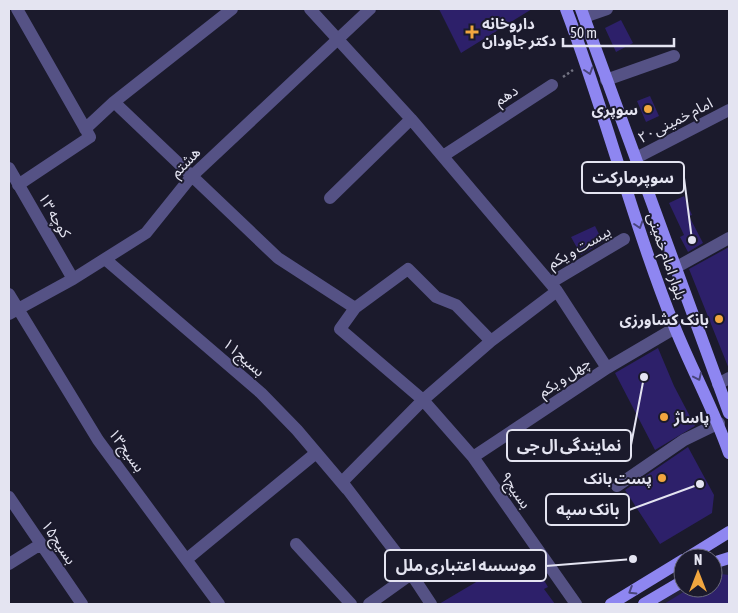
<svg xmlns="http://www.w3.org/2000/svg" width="738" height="613" font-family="'Asap Condensed','Noto Sans Arabic',sans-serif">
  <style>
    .built { fill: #23223a }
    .building { fill: #2d206a }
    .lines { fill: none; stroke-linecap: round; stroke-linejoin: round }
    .path { stroke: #737382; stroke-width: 2.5; stroke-dasharray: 2.5 2.5; stroke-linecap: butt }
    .minor { stroke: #555285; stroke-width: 12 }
    .major { stroke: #8e86f1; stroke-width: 12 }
    .oneway { stroke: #49457b }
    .poi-dot { fill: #f1a63f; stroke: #1b1a2c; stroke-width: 2 }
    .labels { text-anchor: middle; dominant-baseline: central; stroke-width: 4; stroke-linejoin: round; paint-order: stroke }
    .poi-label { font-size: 15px; font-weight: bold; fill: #e4e4f1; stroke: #1b1a2c; text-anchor: end }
    .street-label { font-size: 15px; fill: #e4e4f1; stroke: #1b1a2c }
    .leader { fill: none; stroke: #e4e4f1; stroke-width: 2 }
    .callout-dot { fill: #e4e4f1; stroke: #1b1a2c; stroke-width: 2 }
    .callout { fill: #1b1a2c; stroke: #e4e4f1; stroke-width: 2 }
    .callout-label { font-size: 16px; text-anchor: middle; font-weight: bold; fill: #e4e4f1 }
  </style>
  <rect width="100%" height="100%" fill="#1b1a2c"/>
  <path class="built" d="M729 558V604H645L683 588H713V563Z"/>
  <path class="building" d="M439 9H532L461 53Z
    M621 20 633 43 616 52 605 28Z
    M650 96 659 116 646 122 637 101Z
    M684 196 692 215 689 216 703 243 688 252 680 237 684 235 669 203Z
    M595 226 603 242 581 255 571 237Z
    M729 247V369L689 269Z
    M658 348 674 386 695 426 655 450 615 373Z
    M688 447 714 495 712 513 660 544 625 490Z
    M527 552 548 587 544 589 555 604H439Z
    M713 573 729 575V604H664L690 588H713Z"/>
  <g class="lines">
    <path class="path" d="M563 77 573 70"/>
    <path class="minor" d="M17 9 90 137 18 185
      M310 9 411 119 557 291 607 368
      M584 17 607 9
      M606 80 674 56
      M114 102 278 258 355 308
      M85 129 114 102 232 9
      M443 156 552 85
      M636 158 729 110
      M9 168 73 279
      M330 198 411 119
      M105 259 261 393 297 430 347 489
      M675 268 729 238
      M550 283 624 239
      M9 294 98 440 219 604
      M9 314 73 279 146 233 191 177 370 9
      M491 341 456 305 436 297 408 269 355 308 340 329 423 400 473 457 576 604
      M718 384 729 378
      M473 457 607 368 675 328
      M617 486 684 440 719 423
      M9 497 82 604
      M296 544 351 604
      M187 559 316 453
      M9 564 41 544
      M369 604 411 574
      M431 604 404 563 342 482 423 400 491 341 557 291"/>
    <path class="major" d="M566 9C606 114 633 224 675 328 692 370 714 410 729 453
      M581 9 729 413
      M687 558 729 532
      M713 563 729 558
      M611 604 683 560
      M644 604 683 581"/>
  </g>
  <defs><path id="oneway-chevron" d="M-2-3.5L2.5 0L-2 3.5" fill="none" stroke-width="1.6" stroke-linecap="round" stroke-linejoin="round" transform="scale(1.25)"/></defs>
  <g class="oneway">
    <use href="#oneway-chevron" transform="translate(589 71) rotate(72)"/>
    <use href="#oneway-chevron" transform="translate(639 225) rotate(72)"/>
    <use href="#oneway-chevron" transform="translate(698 377) rotate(65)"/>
    <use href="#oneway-chevron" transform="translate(632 591) rotate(148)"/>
  </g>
  <g class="poi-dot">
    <path d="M469.5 24.5h5v5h5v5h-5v5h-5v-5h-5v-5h5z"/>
    <circle cx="648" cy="109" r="5"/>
    <circle cx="719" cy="319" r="5"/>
    <circle cx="664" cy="417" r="5"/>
    <circle cx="662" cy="478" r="5"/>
  </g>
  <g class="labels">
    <g class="poi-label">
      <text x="482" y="23" text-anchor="start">داروخانه<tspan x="482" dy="17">دکتر جاودان</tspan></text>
      <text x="638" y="109">سوپری</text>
      <text x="709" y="319">بانک کشاورزی</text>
      <text x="674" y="417" text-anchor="start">پاساژ</text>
      <text x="652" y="478">پست بانک</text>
    </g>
    <g class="street-label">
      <text transform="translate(506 95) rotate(-33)">دهم</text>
      <text transform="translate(675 120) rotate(-27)">امام خمینی۲۰</text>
      <text transform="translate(185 162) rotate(-46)">هشتم</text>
      <text transform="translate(55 215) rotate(60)">کوچه ۱۳</text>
      <text transform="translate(579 247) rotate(-30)">بیست و یکم</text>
      <text transform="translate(667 256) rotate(71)">بلوار امام خمینی</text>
      <text transform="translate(244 357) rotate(41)">بسیج۱۱</text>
      <text transform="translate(564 377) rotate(-34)">چهل و یکم</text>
      <text transform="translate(127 450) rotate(54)">بسیج۱۳</text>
      <text transform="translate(516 490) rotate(55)">بسیج۹</text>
      <text transform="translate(59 542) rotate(56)">بسیج۱۵</text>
    </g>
  </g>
  <path class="leader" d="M692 240L684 178M644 377L631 445M700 484L629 510M633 559L546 566"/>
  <g class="callout-dot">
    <circle cx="692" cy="240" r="5"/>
    <circle cx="644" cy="377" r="5"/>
    <circle cx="700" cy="484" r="5"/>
    <circle cx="633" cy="559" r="5"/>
  </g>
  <g class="callout">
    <rect x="582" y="162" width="102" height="31" rx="5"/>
    <rect x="507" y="430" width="124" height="31" rx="5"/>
    <rect x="546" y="494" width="83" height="31" rx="5"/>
    <rect x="385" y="550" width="161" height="31" rx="5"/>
  </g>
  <g class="callout-label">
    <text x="633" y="183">سوپرمارکت</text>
    <text x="569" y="451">نمایندگی ال جی</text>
    <text x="588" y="515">بانک سپه</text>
    <text x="466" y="571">موسسه اعتباری ملل</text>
  </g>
  <rect width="738" height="613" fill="none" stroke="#e4e4f1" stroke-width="20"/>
  <g transform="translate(698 573)"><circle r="24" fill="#1b1a2c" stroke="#6b6b7b"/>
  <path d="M0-4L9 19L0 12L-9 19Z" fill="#f1a63f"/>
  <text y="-8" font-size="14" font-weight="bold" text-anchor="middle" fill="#e4e4f1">N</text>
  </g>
  <path d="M563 38v8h111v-8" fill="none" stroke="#e4e4f1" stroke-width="2.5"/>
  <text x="570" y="38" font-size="15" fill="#e4e4f1" stroke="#1b1a2c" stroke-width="4" paint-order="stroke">50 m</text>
</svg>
